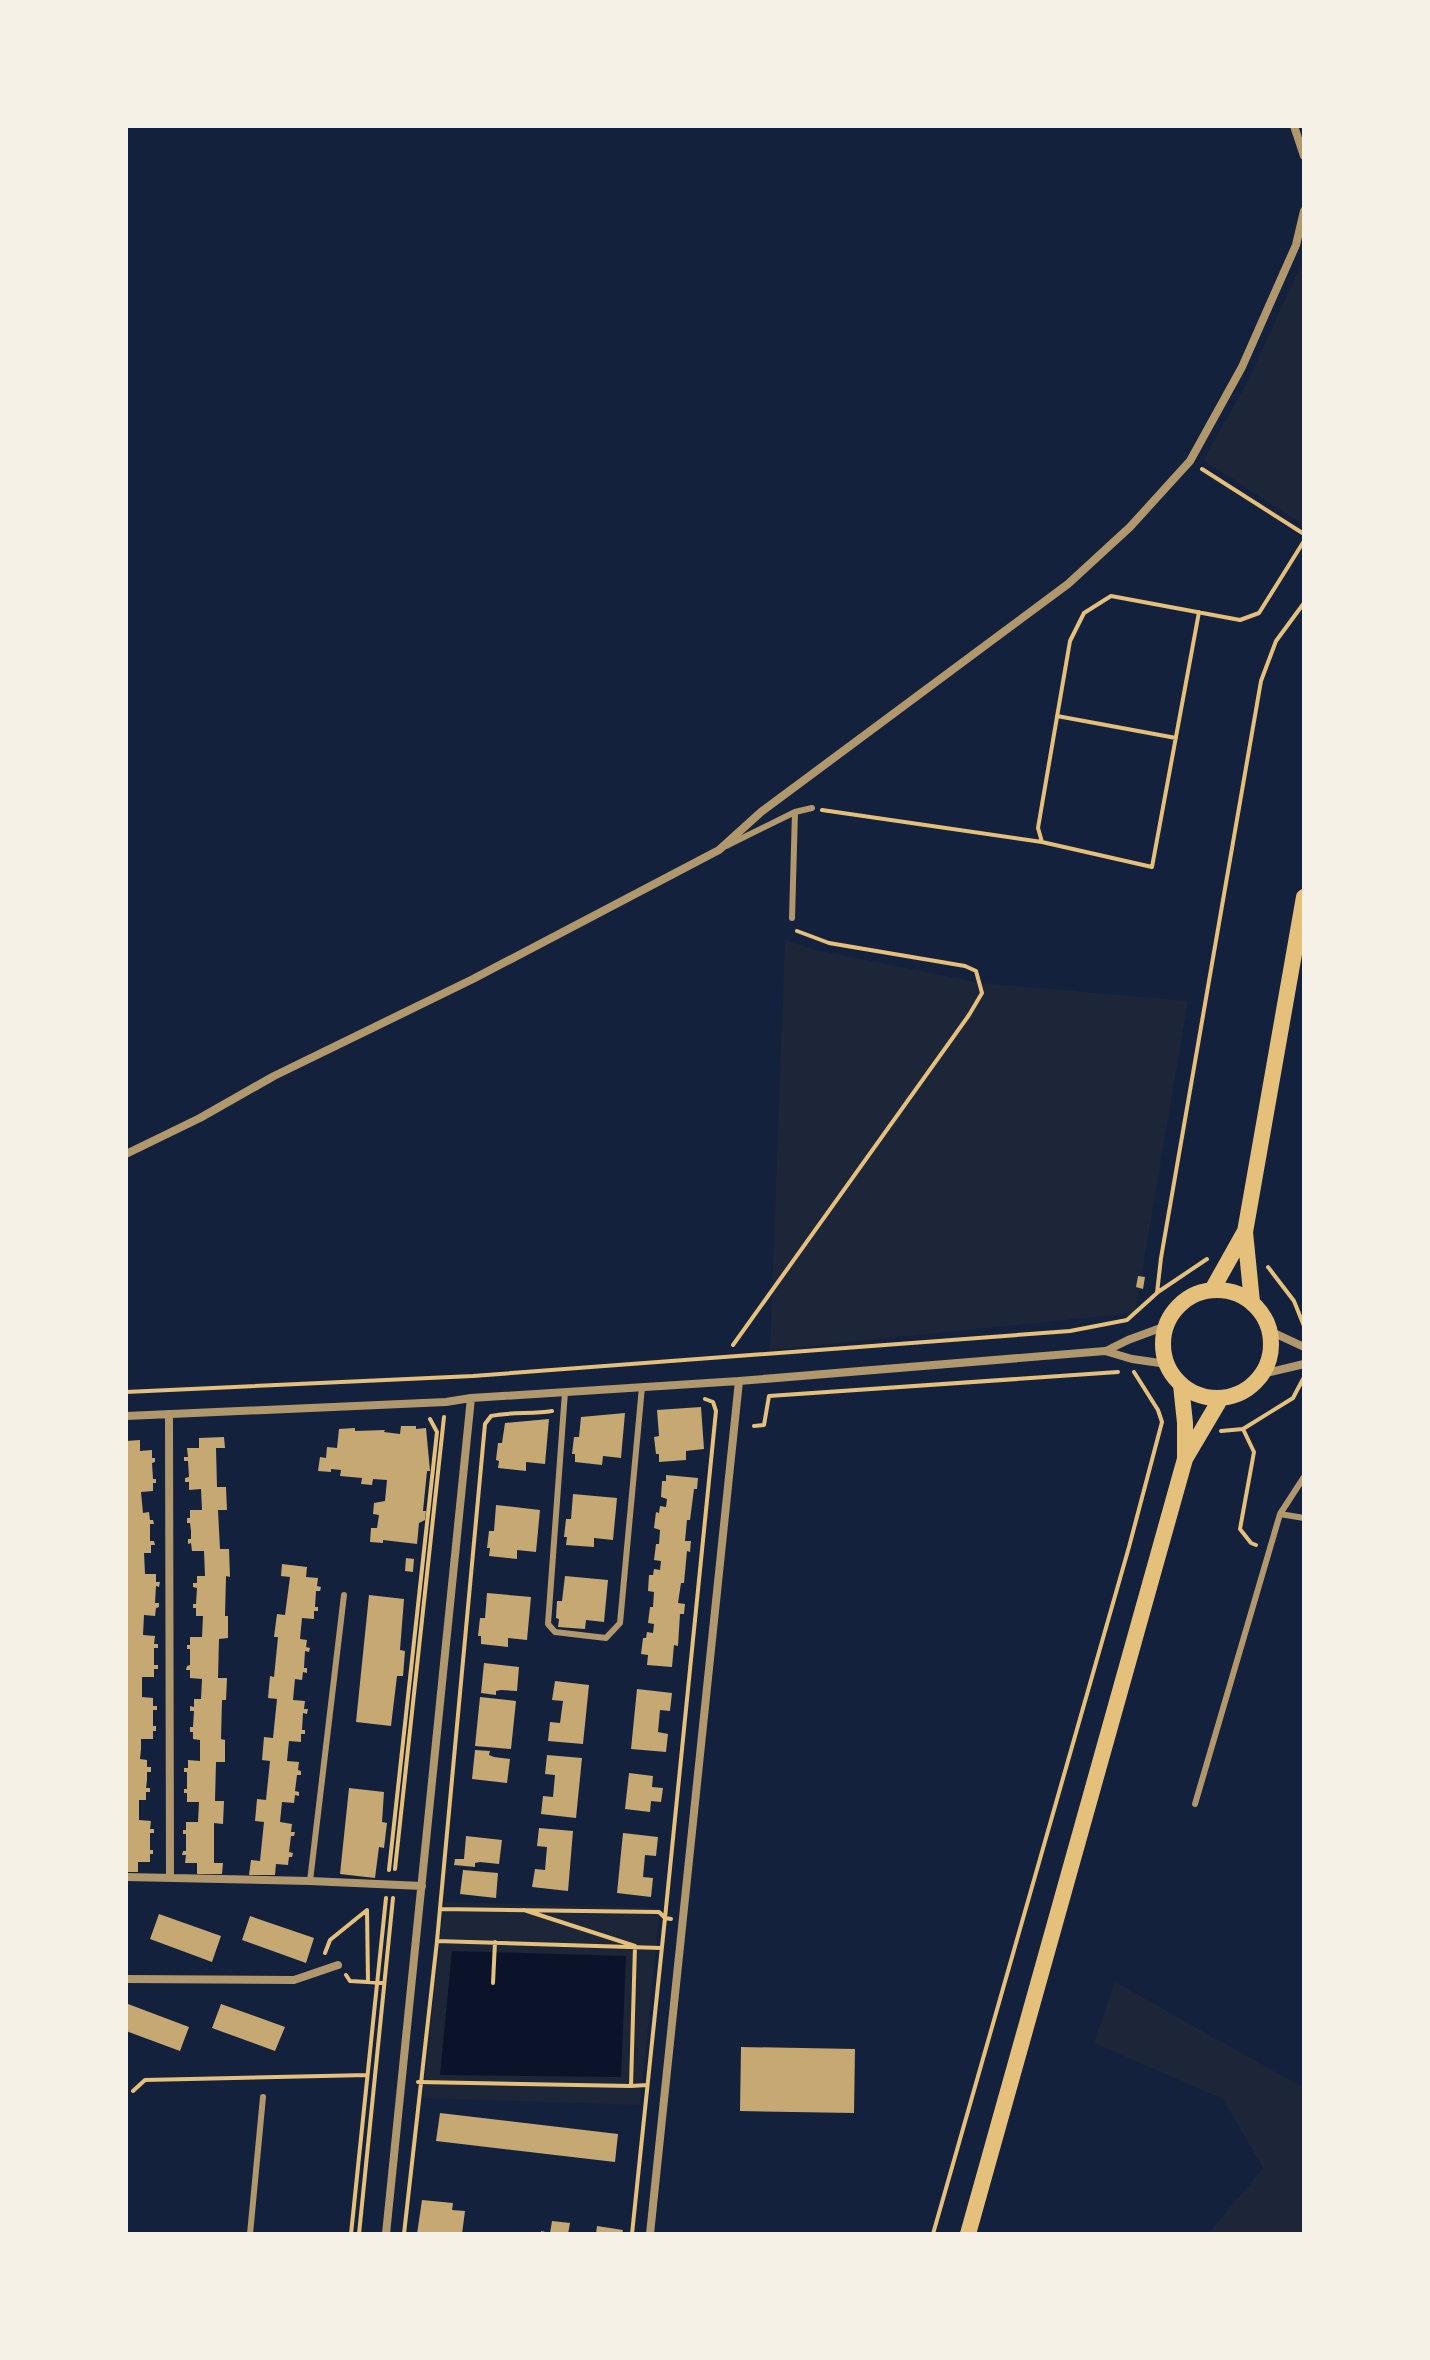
<svg xmlns="http://www.w3.org/2000/svg" width="1430" height="2360" font-family="'Alegreya Sans',sans-serif">
  <style>
    .green { fill: #1d2539 }
    .water { fill: #0b132b }
    .building { fill: #c6a872 }
    .lines { fill: none; stroke-linecap: round; stroke-linejoin: round }
    .path { stroke: #e5c07b; stroke-width: 4 }
    .service { stroke: #b1986c; stroke-width: 6 }
    .minor { stroke: #b1986c; stroke-width: 8 }
    .secondary { stroke: #e5c07b; stroke-width: 16 }
  </style>
  <rect width="100%" height="100%" fill="#14213d"/>
  <path class="green" d="M1304 258V525L1203 460 1247 383Z
    M785 940 816 950 981 983 1188 1001 1135 1313 770 1350Z
    M444 1902 660 1908 640 2105 423 2098Z
    M1115 1982 1304 2088V2234H1208L1263 2168 1223 2099 1094 2043Z"/>
  <path class="water" d="M452 1951 626 1956 621 2077 440 2075Z"/>
  <path class="building" d="M1138 1276 1145 1277 1143 1289 1136 1287Z
    M701 1407 704 1449 686 1451V1460L659 1462V1454H656L654 1437 659 1436 657 1410Z
    M625 1413 621 1458 603 1456 602 1465 575 1462V1454H572L574 1437H579L581 1417Z
    M549 1419 545 1464 526 1462V1471L498 1468 499 1461 496 1460 498 1443H502L505 1423Z
    M401 1426H416V1429L426 1428 430 1471H427L423 1511H426L425 1520 419 1523 417 1544 383 1540V1543L370 1542 371 1528H377L379 1515 373 1514 374 1503 385 1501 387 1480 373 1479 372 1485 361 1484 362 1478 340 1476 341 1470 331 1469V1472L318 1471 320 1457 326 1458 327 1447 337 1448 339 1429 355 1428V1431L385 1430 384 1432 400 1434Z
    M224 1437 225 1448H216L217 1487H226L227 1510H218L219 1530 220 1549H229L230 1577 226 1576 225 1616H228V1638L219 1639 218 1678H227L226 1700H222L221 1739 225 1740V1762H216L215 1801H224L223 1824 214 1823V1863H223L222 1874H197V1863H185L186 1855H182L183 1851H186V1834H183V1830H186V1822H198L199 1802H187V1793H184V1789H187V1772H184V1768H188V1760L200 1761V1740L193 1739V1732H190V1727H193L194 1711H190V1706L194 1707V1699H201L202 1679 190 1678V1670H186L187 1666 190 1665V1649H187V1645H190V1637H202L203 1616H196V1608H193V1604H196L197 1588 193 1587V1583H197V1576H205L204 1551H192L191 1543 188 1544V1539H191V1531L190 1523H187V1518H190V1510H202L201 1489 189 1490V1482H185V1478L189 1477 188 1461H184V1457H188L187 1448H199V1438Z
    M140 1440V1451L152 1450V1458H155V1462L152 1463 153 1479H156V1483H153V1491L141 1492 143 1513 149 1512 150 1520H153L154 1524H150V1541H154L155 1545H151V1553H144L145 1574H156V1582H160L159 1587 156 1586 155 1603H159V1607L156 1608 155 1616 144 1615 143 1635 155 1636 154 1644H158V1648H154V1665H158V1669H154V1677H142V1697L153 1698V1706H157V1710H153V1726H156V1731H153V1739H141V1749L140 1759 147 1760V1767H151V1772H147V1780L146 1788H150V1792H146V1800H139V1820L151 1821 150 1829H154V1833H150V1850H153V1854H150V1862H138V1872H126V1614L128 1575 126 1574V1441Z
    M666 1475 698 1478 697 1489H694L690 1520H687L685 1541H691L690 1552 687 1551 684 1583H681L678 1603 685 1604 684 1614H680L678 1646 674 1645 672 1667 647 1665 648 1655 641 1654 643 1638H646L647 1632 653 1633 654 1624 648 1623 650 1607H653L654 1592 648 1591 649 1575H653L654 1569 660 1570 661 1561 654 1560 656 1544H659L660 1530 654 1528 656 1512 659 1513 660 1506 666 1507 667 1499 661 1497 662 1481H666Z
    M573 1494 617 1498 613 1540 594 1538V1547L566 1545 567 1537H564L566 1519H571Z
    M496 1505 540 1510 536 1552 517 1550V1559L489 1556 490 1548H487L489 1531H494Z
    M406 1558 414 1559 413 1572 405 1571Z
    M282 1564 307 1567 306 1577 318 1578 317 1586 321 1587 320 1591H316L315 1607H318V1611H314V1619L302 1618 300 1639 307 1640 306 1647 310 1648 309 1652 305 1651 304 1668H307V1673L303 1672 302 1680 295 1679 293 1700 305 1701 304 1709H308L307 1714 303 1713 302 1730H305V1734H301V1742L289 1741 287 1761 299 1762 298 1770 301 1771V1775H297L295 1791 299 1792V1796L295 1795 294 1803 282 1802 280 1822 292 1824 291 1832H295L294 1836H291L289 1852 293 1853 292 1857H289L288 1865 276 1864 275 1875H249L251 1860 260 1861 264 1822 255 1821 257 1799 266 1800 270 1761 262 1760 264 1737 273 1738 277 1699 268 1698 270 1676 274 1677 278 1637H274L277 1614 285 1615 290 1577 281 1576Z
    M565 1576 608 1580 604 1622 586 1620 585 1629 558 1627 559 1619 556 1618 557 1601H562Z
    M487 1593 531 1597 527 1640 508 1638V1647L481 1644V1636H478L480 1618H485Z
    M369 1595 404 1599 400 1650 405 1651 403 1676H397L391 1726 356 1722Z
    M484 1663 519 1667 517 1691 501 1690 496 1691V1695L481 1693Z
    M555 1681 589 1685 583 1744 548 1741 550 1722 560 1723 563 1701 552 1700Z
    M637 1689 672 1693 670 1711 660 1710 658 1732 668 1734 666 1752 631 1749Z
    M480 1697 516 1701 511 1749 475 1746Z
    M475 1750 490 1751 489 1755 494 1757 510 1759 507 1783 472 1779Z
    M547 1755 582 1758 576 1818 541 1814 543 1796 553 1797 555 1775 545 1774Z
    M629 1773 653 1776 652 1787 663 1788 661 1802 651 1801 650 1812 625 1809Z
    M349 1788 384 1792 382 1822 387 1823 384 1848 379 1847 375 1878 340 1874Z
    M539 1828 573 1831 568 1891 532 1887 535 1869 545 1870 547 1847 537 1846Z
    M623 1833 658 1837 656 1856 645 1855 643 1877 653 1878 651 1897 617 1893Z
    M466 1836 502 1840 499 1864 480 1862 475 1863V1867L454 1865 455 1859H464Z
    M463 1870 498 1873 496 1898 460 1894Z
    M159 1914 221 1936 212 1962 150 1939Z
    M250 1916 314 1938 306 1963 242 1940Z
    M128 2004 189 2027 180 2051 126 2031V2011Z
    M221 2004 285 2027 275 2051 212 2028Z
    M741 2047 855 2049 854 2113 740 2111Z
    M440 2113 618 2134 615 2162 436 2141Z
    M422 2200 453 2203 452 2210 465 2211 462 2234H417Z
    M552 2221 570 2223 568 2234H541V2231L550 2233Z
    M597 2226 623 2230 622 2234H596Z"/>
  <g class="lines">
    <path class="path" d="M1202 469 1304 534
      M1199 612 1152 867 1042 842 1038 828 1070 641 1084 613 1111 596 1240 620 1259 613 1304 541
      M1057 716 1176 738
      M822 810 1042 842
      M1268 1267 1294 1301 1304 1326
      M1158 1292 1207 1259
      M733 1345 969 1015 982 993 976 971 965 966 829 943 797 931
      M126 1392 473 1376 1070 1331 1127 1320 1157 1293 1161 1258 1261 681 1276 641 1304 603
      M754 1426 764 1425 769 1396 1118 1372
      M1221 1431 1243 1429
      M1256 1545 1251 1543 1240 1529 1254 1452 1243 1429 1293 1398 1303 1379
      M395 1869 444 1417
      M389 1870 437 1432 430 1419
      M440 1909 659 1912 665 1918 632 2234
      M671 1919 665 1918 716 1411 713 1402 705 1399
      M437 1941 661 1948
      M325 1953 330 1940 367 1910 368 1982
      M346 1975 350 1981 384 1983
      M493 1983 495 1942
      M418 2082 631 2086 635 1946 524 1910
      M631 2086 647 2085
      M133 2091 145 2080 367 2075
      M351 2234 386 1898
      M359 2234 393 1898
      M404 2234 437 1941 485 1424 491 1416C509 1412 533 1414 552 1411
      M933 2234 1129 1547 1162 1422 1158 1410 1134 1372"/>
    <path class="service" d="M726 846 795 812 812 808
      M792 918 795 812
      M565 1392 548 1624 555 1632 606 1638 620 1623 642 1387
      M1280 1514 1304 1518
      M1195 1804 1280 1514 1304 1477
      M310 1881 344 1595
      M250 2234 263 2097"/>
    <path class="minor" d="M1294 126 1304 156
      M126 1154 200 1118 274 1076 473 979 719 850 761 812 1068 584 1130 527 1190 461 1242 367 1296 245 1304 211
      M1270 1331 1304 1347
      M1106 1351 1128 1340 1166 1326
      M1262 1374 1304 1364
      M169 1414 170 1877
      M126 1416 446 1402 471 1398 739 1381 1105 1351 1132 1359 1167 1364
      M126 1877 310 1881 422 1886
      M126 1979 294 1980 338 1965
      M386 2234 471 1398
      M650 2234 739 1381"/>
    <path class="secondary" d="M1163 1344a54 54 0 1 1 108 0a54 54 0 1 1-108 0Z
      M1212 1290 1244 1233
      M1252 1302 1245 1232 1304 897
      M1181 1385 1185 1423V1458
      M968 2234 1185 1459 1221 1398"/>
  </g>
  <rect width="1430" height="2360" fill="none" stroke="#f6f1e7" stroke-width="256"/>
</svg>
